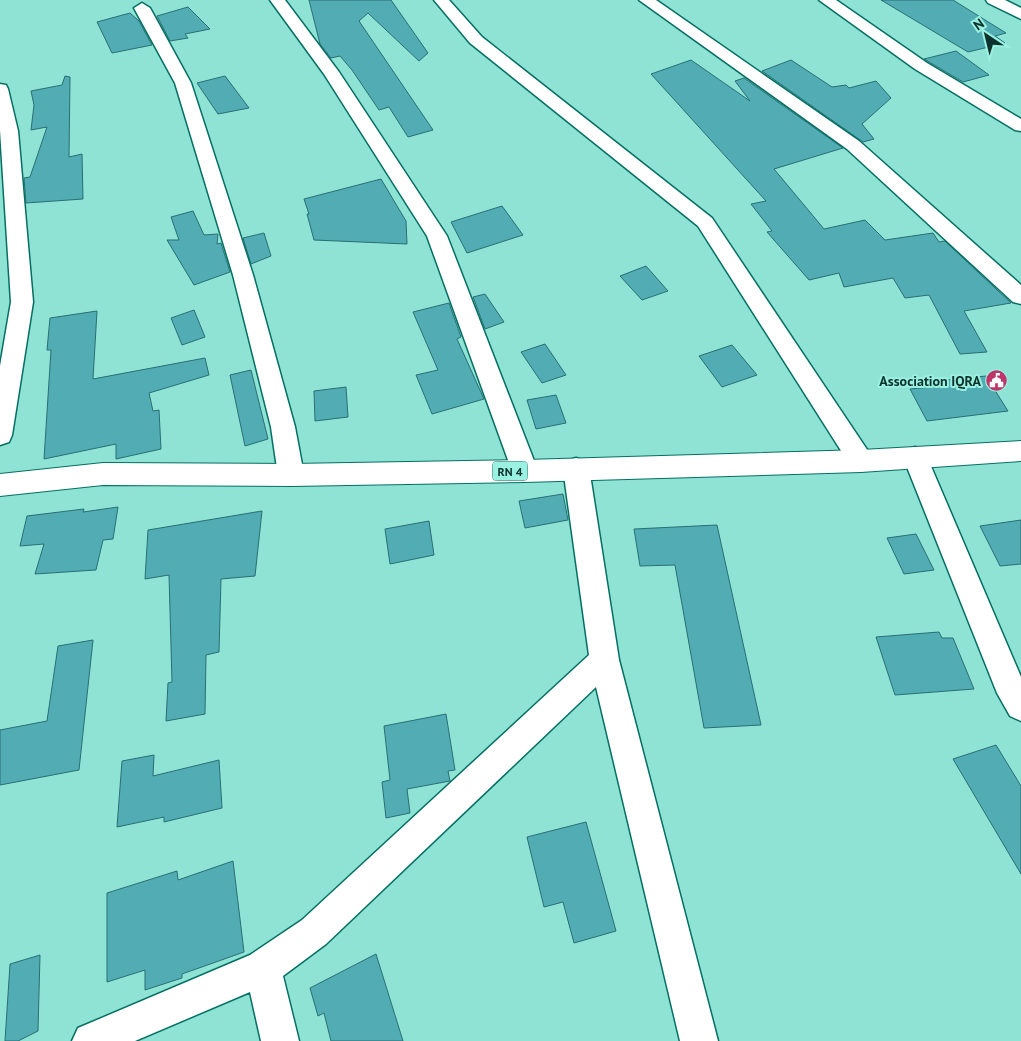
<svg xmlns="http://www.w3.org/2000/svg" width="1021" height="1041" font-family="'PT Sans',sans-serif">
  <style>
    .building { fill: #52acb3; stroke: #296f74 }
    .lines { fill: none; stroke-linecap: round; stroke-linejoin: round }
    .street-casing { stroke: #056f63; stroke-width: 3 }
    .primary-casing { stroke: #056f63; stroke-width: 2 }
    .street { fill: #fff; fill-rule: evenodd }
    .primary { fill: #fff; fill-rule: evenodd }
    .labels { text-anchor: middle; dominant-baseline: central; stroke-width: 4; stroke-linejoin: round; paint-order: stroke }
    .shield { fill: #9bf1e1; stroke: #386b63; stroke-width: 1 }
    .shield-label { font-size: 12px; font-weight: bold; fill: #0d322d }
    .poi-label { font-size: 14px; font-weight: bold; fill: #0d322d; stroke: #9bf1e1; text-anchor: end }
  </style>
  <rect width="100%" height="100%" fill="#8ee3d4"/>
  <path class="building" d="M309 0H391L428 53 419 61 368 13 359 21 433 130 408 137 389 107 379 110 352 70 340 56 331 58 320 44Z
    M881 0H953L1006 33 995 36 1005 43 968 52Z
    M188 7 210 29 185 34 188 38 170 41 157 16Z
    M130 13 139 21 152 45 112 53 97 22Z
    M956 51 989 75 963 82 924 59Z
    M691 60 750 101 735 81 744 78 843 148 774 169 824 229 865 220 885 240 933 233 939 242 945 241 1011 303 964 311 987 352 960 354 929 295 905 298 893 278 844 287 839 273 809 280 767 232 772 231 751 204 766 201 651 74Z
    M791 60 832 87 846 85 849 88 876 81 891 98 862 124 874 139 863 142 762 71Z
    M65 76 70 77 69 157 82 154 83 199 26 203 24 178 30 177 47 127 31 130 34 105 31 91 62 85Z
    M225 76 249 108 218 114 197 83Z
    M381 179 406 221 407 244 314 240 307 214H309L304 199Z
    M502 206 523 235 467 253 451 222Z
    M193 211 204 235 218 234 217 244 221 243 230 272 194 285 167 240H179L171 217Z
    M264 233 271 256 251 264 243 238Z
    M646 266 668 291 642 300 620 276Z
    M485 294 504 322 485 329 473 297Z
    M449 303 461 337 457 339 484 399 432 414 416 375 438 370 413 312Z
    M194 310 205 337 182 345 171 318Z
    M97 311 93 379 205 358 209 375 149 393 153 411 159 410 161 449 116 459V444L44 459 51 350H47L50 318Z
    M545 344 566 375 542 383 521 352Z
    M732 345 757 375 722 387 699 356Z
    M251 370 268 439 245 446 230 375Z
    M986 376 1008 411 927 421 910 389 940 386 937 381Z
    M346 387 348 417 315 421 314 391Z
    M556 395 566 423 536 429 527 400Z
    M563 494 568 520 525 528 519 501Z
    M118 507 113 539 103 540 96 570 35 574 44 544 20 546 27 516 84 509 83 512Z
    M262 511 255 576 221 579 219 652 206 655 205 714 166 721 168 683 172 682 169 575 145 579 148 530Z
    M1021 520V564L1000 566 980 526Z
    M429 521 434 555 390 564 385 529Z
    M717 525 761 725 704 728 675 565 640 566 634 529Z
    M916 534 934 570 904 574 887 538Z
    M939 632 942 638H953L974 689 895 695 876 637Z
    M93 640 79 770 0 785V730L47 721 58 646Z
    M446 714 455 770 448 771 450 781 407 789 410 813 386 818 382 782 390 780 384 726Z
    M996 745 1021 786V874L953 759Z
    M154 755 153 776 219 760 222 808 164 822V817L117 827 122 761Z
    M586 822 616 931 574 943 563 902 544 907 527 837Z
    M233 861 244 952 182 974V978L145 990V970L107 982V893L177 871 178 880Z
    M376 954 403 1041H331L324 1013 318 1016 310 988Z
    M40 955 38 1031 18 1041H5L10 964Z"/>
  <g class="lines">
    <defs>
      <path id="street" d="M270 0H285L339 72 447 236 538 471 534 478 525 481 516 478 512 471 427 236 324 74Z
        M434 0H449L482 37 712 218 870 454 873 461 870 468 861 471 852 468 698 226 470 43Z
        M639 0H656L859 141 1021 285V304L1013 302 847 149Z
        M819 0H836L927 63 1021 119V131L1015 130 915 69Z
        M986 0H1005L1021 8V19L988 3Z
        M142 3 150 8 191 83 253 275 295 427 304 475 300 482 291 485 282 482 278 475 271 427 233 275 175 83 134 8Z
        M0 84 6 85 8 89 18 131 33 302 12 435 9 442 0 445V366L11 302 0 130Z
        M915 447 924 450 927 457 1021 677V721L1010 716 997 693 903 457 906 450Z
        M576 458 585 461 589 468 619 660 718 1041H680L596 687 326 944 283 976 299 1041H261L250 992 135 1041H72L78 1028 250 955 302 920 589 655 563 468 567 461Z"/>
      <path id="primary" d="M1021 441V461L861 472 525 482 291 486 103 485 0 496V474L103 463 291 464 525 460 861 450Z"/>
    </defs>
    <use href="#street" class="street-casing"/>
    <use href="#primary" class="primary-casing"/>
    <use href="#street" class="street"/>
    <use href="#primary" class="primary"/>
  </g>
  <defs>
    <symbol id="civic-disc" viewBox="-11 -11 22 22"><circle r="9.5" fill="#bf3469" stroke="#9bf1e1"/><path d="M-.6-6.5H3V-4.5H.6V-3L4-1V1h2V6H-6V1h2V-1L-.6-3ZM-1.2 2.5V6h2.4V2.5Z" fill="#fff"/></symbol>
  </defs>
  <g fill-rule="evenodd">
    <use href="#civic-disc" x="984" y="368" width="25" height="25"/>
  </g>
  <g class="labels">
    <rect class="shield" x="492.5" y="461.5" width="35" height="19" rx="4"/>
    <g class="shield-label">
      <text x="510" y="471">RN 4</text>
    </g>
    <g class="poi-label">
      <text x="981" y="381">Association IQRA</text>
    </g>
  </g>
  <g transform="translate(986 35) rotate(325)" stroke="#9bf1e1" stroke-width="4" paint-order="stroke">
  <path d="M0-4L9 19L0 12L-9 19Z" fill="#0d322d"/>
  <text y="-8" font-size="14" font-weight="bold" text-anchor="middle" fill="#0d322d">N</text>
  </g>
</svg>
